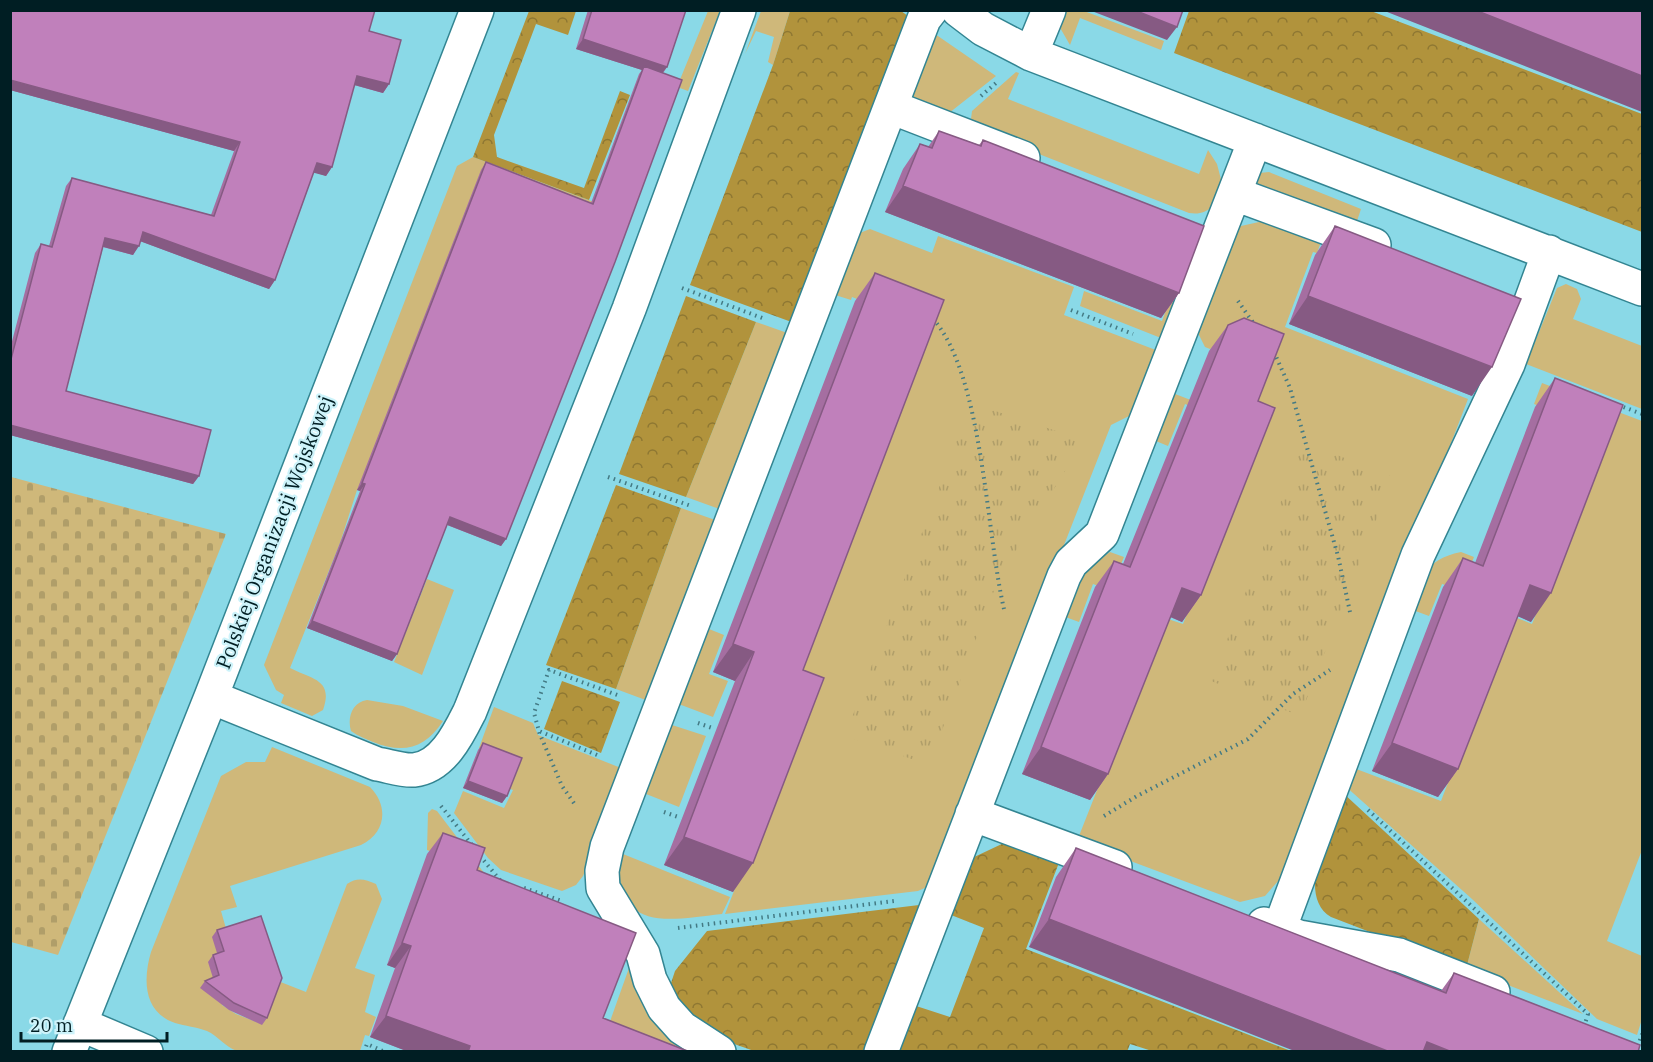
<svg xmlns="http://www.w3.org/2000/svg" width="1653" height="1062" font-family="'IBM Plex Serif',serif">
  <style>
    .green { fill: #cfb87a }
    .forest { fill: url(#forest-crowns) }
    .cemetery { fill: url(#cemetery-stones) }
    .park { fill: url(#park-tufts) }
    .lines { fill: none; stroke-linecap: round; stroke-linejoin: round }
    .minor-casing { stroke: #338592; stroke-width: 36 }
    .path { stroke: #447a84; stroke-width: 4; stroke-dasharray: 1.5 4.5; stroke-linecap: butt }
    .minor { stroke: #fff; stroke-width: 33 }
    .wall { fill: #a56ea1 }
    .shaded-wall { fill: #865a83 }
    .building { fill: #c080bb; stroke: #865a83; stroke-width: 1.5 }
    .labels { text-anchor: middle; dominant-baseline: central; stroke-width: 4.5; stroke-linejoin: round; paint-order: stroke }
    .street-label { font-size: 20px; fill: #001e23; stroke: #cdf3fa }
  </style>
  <defs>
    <pattern id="forest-crowns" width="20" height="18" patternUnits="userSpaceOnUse" patternTransform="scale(1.5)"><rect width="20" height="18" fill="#b1933c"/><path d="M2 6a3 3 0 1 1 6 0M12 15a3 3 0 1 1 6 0" fill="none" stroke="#8e7732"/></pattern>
    <pattern id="cemetery-stones" width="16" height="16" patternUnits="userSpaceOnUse" patternTransform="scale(1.5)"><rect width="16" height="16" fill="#cfb87a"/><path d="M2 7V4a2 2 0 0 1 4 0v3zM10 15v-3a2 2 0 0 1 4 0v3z" fill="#b09e69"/></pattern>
    <pattern id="park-tufts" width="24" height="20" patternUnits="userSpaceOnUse" patternTransform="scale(1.5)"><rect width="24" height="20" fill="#cfb87a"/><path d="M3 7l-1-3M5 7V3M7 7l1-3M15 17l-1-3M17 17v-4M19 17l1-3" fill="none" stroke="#b09e69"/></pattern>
  </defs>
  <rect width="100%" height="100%" fill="#8ad9e7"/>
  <path class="green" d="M708 11H720L688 91 677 87Z
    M761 11H790L773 65 768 62 774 37 756 31 745 54Z
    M1063 11H1084L1164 41 1161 50 1080 18 1070 45 1059 26Z
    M935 34 996 76 949 113 915 103C908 80 926 55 935 34Z
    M1016 72 1019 73 1008 99 1199 174 1208 150 1217 164 1224 191C1214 205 1208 216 1189 213L970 127 972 111Z
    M473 157 629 215 357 490 340 543 290 668C311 679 334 679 323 710L312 716 281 703 284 695 276 690 264 665 457 166Z
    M1269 172 1361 209 1355 227 1256 187 1254 181 1259 173Z
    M1268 220 1322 239 1317 253 1313 252 1285 327 1468 399 1286 872 1265 896 1240 902 1077 841 1165 618 1183 624 1258 434 1185 404 1168 446 1151 439 1170 392 1245 421 1226 342 1210 349 1205 347 1196 329 1232 228Z
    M870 229 932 253 938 236 1074 287 1064 315 1161 352 1135 413 1111 425 931 885 918 891 725 914 807 705 788 696 928 327 852 297 851 300 832 294 852 236Z
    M1193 237 1166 340 1080 306 1084 291 1162 321Z
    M1566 284 1577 289 1581 299 1573 319 1642 346V409L1526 364 1557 288Z
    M756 322 793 335 725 511 686 497Z
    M1542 383 1642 421V850L1607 941 1642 956V1019L1637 1035 1597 1019 1472 899 1344 785 1351 767 1441 801 1512 616 1532 624 1608 433 1534 404Z
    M681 508 721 522 651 702 616 689Z
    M1110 552 1124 557 1110 590 1093 584 1079 622 1060 615 1084 570Z
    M1461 552 1474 557 1461 590 1442 584 1429 616 1410 609C1425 577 1423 560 1461 552Z
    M427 579 454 590 422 675 394 662Z
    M704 627 724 635 709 674 728 681 713 717 676 703Z
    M367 700 403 706 443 721C425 749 403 754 373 742 366 739 358 736 351 731 347 718 352 702 367 700Z
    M494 707 533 723 538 735 626 770 583 876 576 885 562 891 501 870 488 858 454 813 463 791 504 808 513 790 510 789 520 764 479 748Z
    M672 725 706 736 679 807 641 792Z
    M272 747 370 787C389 806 386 833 361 845L230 886 237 907 221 911 227 932 219 958 222 1005 236 1014 262 1024 278 981 306 992 347 884C357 877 365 879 376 884L382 899 355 968 375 975 365 1012 376 1017 369 1036 365 1035 360 1051H237C224 1046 218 1036 207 1031 197 1027 185 1026 175 1023 143 1012 143 979 151 952L221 776 246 762H265Z
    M432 809 437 811 491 882 473 869 427 850 428 813Z
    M618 852 730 897 722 914C661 921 617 932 618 852Z
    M1479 919 1583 1014 1466 969Z
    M629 968 638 972 696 1051 603 1041Z"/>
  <path class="forest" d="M529 11H576L568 35 536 24 494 135 497 157 584 188 620 91 630 95 589 200 473 157Z
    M790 11H901L908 16 797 324 690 285 773 65Z
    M1189 11H1371L1642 114V232L1174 53Z
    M686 296 756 322 686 497 619 474Z
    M616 485 681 508 616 689 546 665Z
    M562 681 620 702 601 753 544 729Z
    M1342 792 1479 919 1466 969 1331 917C1294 895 1331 823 1342 792Z
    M1006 842 1060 860 1026 949 1291 1051H1152L1130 1044 1127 1052H893L910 1004 950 1017 984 928 946 913 970 859Z
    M919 905 922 906 868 1051H754L723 1040 689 1020 670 986 675 971 707 931Z"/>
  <path class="cemetery" d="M11 477 226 534 58 955 11 942Z"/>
  <path class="park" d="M971 403 1084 440 998 580 929 765 845 736Z
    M1304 442 1393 477 1300 716 1211 681Z"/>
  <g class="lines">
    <defs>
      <path id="minor" d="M958 10 983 29 1031 54 1642 289
        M1031 54 1049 10
        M891 107 1023 158
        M1235 194 1374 245
        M211 697 377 764C389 766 403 771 414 770 443 767 459 733 470 711L629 309 739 10
        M972 814 1115 867
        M1264 924 1299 937 1399 955 1493 992
        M1279 930 1418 555 1508 364 1549 252
        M80 1024 146 1052
        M69 1052 211 697 477 10
        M719 1052 682 1028 664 1008 650 980 643 954 603 888 602 871 607 847 924 19 931 10
        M881 1052 1064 576 1071 563 1102 534 1255 140"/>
    </defs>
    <use href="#minor" class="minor-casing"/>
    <path class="path" d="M981 96 996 83
      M682 288 765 319
      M1238 301 1254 324
      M1071 310 1133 334
      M933 319C983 374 986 533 1004 609
      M1274 352 1290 388 1338 556 1350 612
      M1618 405 1642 414
      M608 477 691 506
      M698 723 715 729
      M539 732 562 786 576 806
      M597 755 539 731 534 713 549 670 620 696
      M441 806 472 845
      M1368 810 1588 1014 1584 1027
      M664 812 681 818
      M1104 816 1137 796 1248 739 1293 694 1330 670
      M480 856 500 880
      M524 888 562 901
      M678 928 894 901
      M364 1052 367 1044 385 1052
      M1636 1052 1642 1034"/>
    <use href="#minor" class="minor"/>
  </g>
  <path class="wall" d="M588 10H686L667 67 663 73 506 539 501 546 447 525 397 654 392 661 307 628 360 491 357 490 481 170 486 162 591 203 639 74 642 70 576 49Z
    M369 31 389 84 383 93 354 85 332 167 326 176 314 172 275 280 269 289 140 241 133 255 103 247 66 391 199 476 193 484 10 435V349L35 253 41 244 49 246 66 186 72 178 211 215 234 151 10 90Z
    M939 131 979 145 983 140 1179 293 1161 318 885 212 903 169 920 144 928 147Z
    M1335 226 1472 396 1289 324 1315 255Z
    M875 273 803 670 733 892 664 865 735 681 713 672 855 301Z
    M1228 325 1201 595 1182 622 1170 617 1108 774 1090 800 1022 774 1095 587 1114 561 1123 564 1209 351Z
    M1555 378 1531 622 1518 616 1458 769 1438 797 1372 771 1443 587 1463 558 1475 563 1535 407Z
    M483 743 507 796 502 803 463 788 478 750Z
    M443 833 477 870 603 1018 690 1052H409L370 1037 395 968 387 965 427 854Z
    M1076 848 1441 991 1454 973 1640 1045 1029 947 1056 877Z
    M217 930 267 1018 262 1025 229 1010 200 988 205 981 213 978 208 962 213 955 217 953 212 937Z"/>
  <path class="shaded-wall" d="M1089 10H1134L1177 27 1167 40Z
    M1382 10H1475L1642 76V112Z
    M583 39 667 67 660 76 644 66 642 70 576 49Z
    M357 76 389 84 383 93 351 84Z
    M10 80 240 142 234 151 10 90Z
    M317 163 332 167 326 176 311 172Z
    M903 186 1179 293 1161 318 885 212Z
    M143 232 275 280 269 289 137 240Z
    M105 238 139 246 133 255 100 246Z
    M1308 296 1492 367 1472 396 1289 324Z
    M10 425 199 476 193 484 10 435Z
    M362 483 365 484 360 491 357 490Z
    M450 517 506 539 501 546 445 524Z
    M1530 585 1551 593 1531 622 1510 613Z
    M1182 588 1201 595 1182 622 1164 614Z
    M312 621 397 654 392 661 307 628Z
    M733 644 754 652 735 681 713 672Z
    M1392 743 1458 769 1438 797 1372 771Z
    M1041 747 1108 774 1090 800 1022 774Z
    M468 781 507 796 502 803 463 788Z
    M684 837 753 863 733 892 664 865Z
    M1049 919 1390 1052H1297L1029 947Z
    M402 943 411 946 395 968 387 965Z
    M386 1016 470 1046 467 1052H409L370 1037Z
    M1427 1042 1452 1052H1420Z"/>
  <path class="building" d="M10 10H375L369 31 401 40 389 84 357 76 332 167 317 163 275 280 143 232 139 246 105 238 66 391 211 430 199 476 10 425V363L41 244 52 247 72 178 214 216 240 142 10 80Z
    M592 10H686L667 67 583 39Z
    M1134 10H1183L1177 27Z
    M1475 10H1642V76Z
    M644 66 682 80 615 262 506 539 450 517 397 654 312 621 365 484 362 483 486 162 593 204Z
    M939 131 981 146 983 140 1204 226 1179 293 903 186 920 144 932 148Z
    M1335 226 1521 299 1492 367 1308 296Z
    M875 273 944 300 803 670 824 678 753 863 684 837 754 652 733 644Z
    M1244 318 1284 334 1258 401 1275 408 1201 595 1182 588 1108 774 1041 747 1114 561 1130 567 1228 325Z
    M1555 378 1623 405 1551 593 1530 585 1458 769 1392 743 1463 558 1483 566Z
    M483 743 522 758 507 796 468 781Z
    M443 833 485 848 477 870 636 933 603 1018 690 1052H468L470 1046 386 1016 411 946 402 943Z
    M1076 848 1446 993 1454 973 1640 1045 1638 1052H1452L1427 1042 1423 1052H1390L1049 919Z
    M261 916 282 978 267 1018 234 1003 205 981 219 975 213 955 224 951 217 930Z"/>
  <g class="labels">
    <g class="street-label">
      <text transform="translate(274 532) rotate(-69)">Polskiej Organizacji Wojskowej</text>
    </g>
  </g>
  <rect width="1653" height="1062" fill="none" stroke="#001e23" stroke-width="24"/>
  <path d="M21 1032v9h146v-9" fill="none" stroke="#001e23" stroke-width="3"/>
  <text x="30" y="1032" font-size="18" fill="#001e23" stroke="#cdf3fa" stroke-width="4.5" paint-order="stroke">20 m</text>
</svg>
